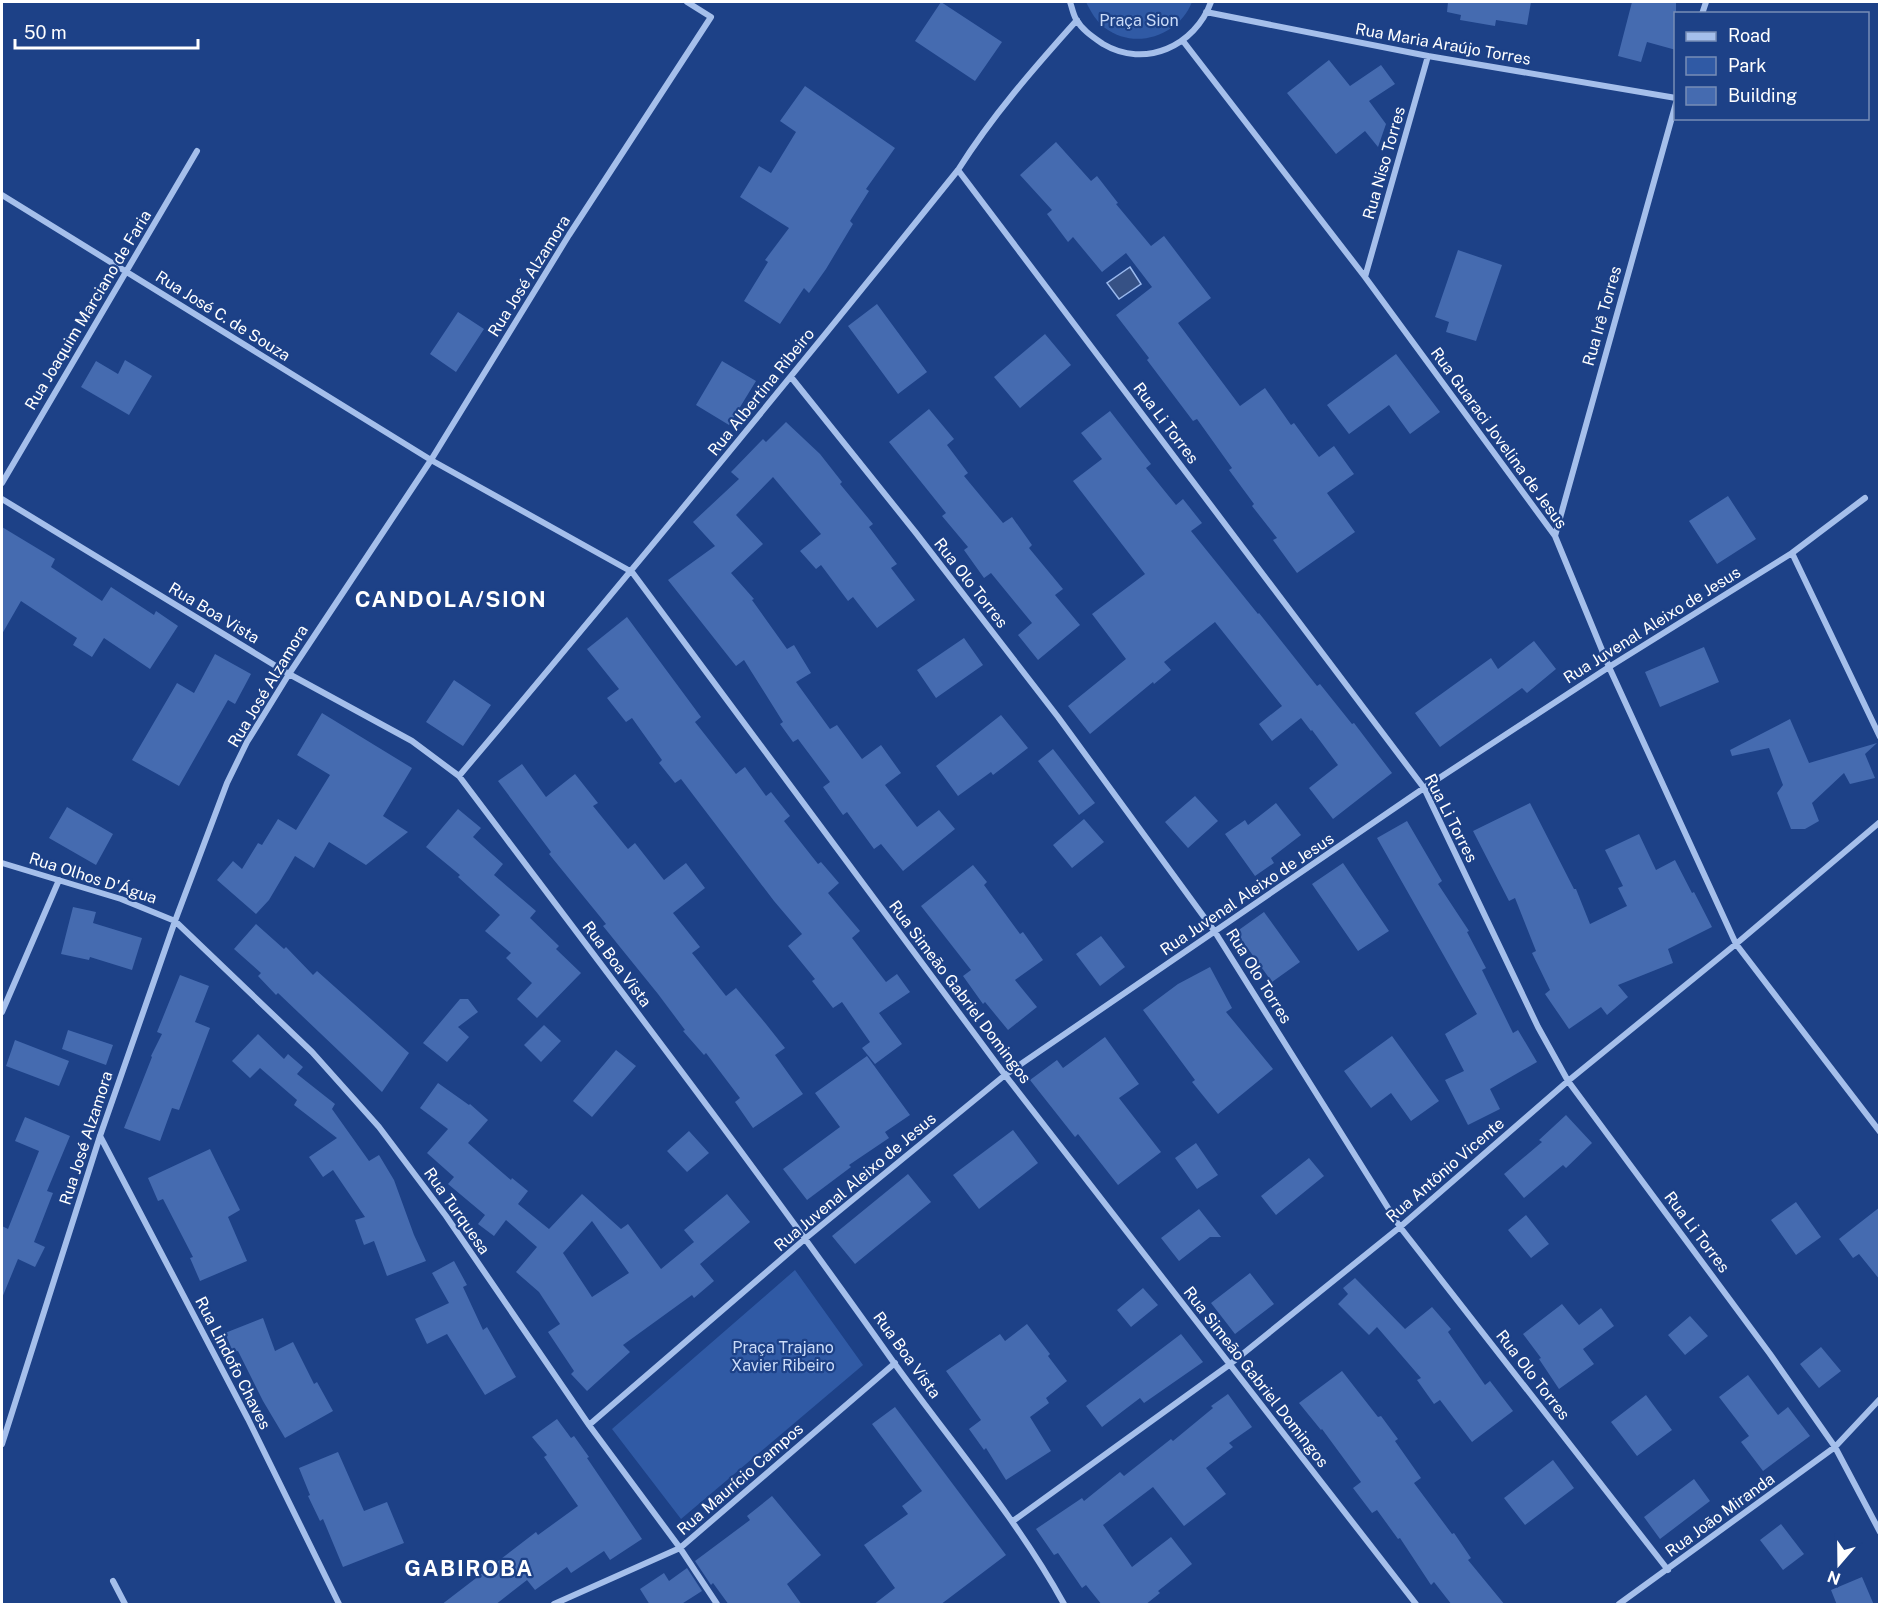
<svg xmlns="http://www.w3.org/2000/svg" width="1881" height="1606" font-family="'Public Sans',sans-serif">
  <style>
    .green { fill: #305aa5 }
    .water { fill: #365185; stroke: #99b8ed; stroke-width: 1.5 }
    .building { fill: #456bb0; fill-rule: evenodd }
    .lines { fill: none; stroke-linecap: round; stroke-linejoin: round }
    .minor { stroke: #a5bfeb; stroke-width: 6 }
    .labels { text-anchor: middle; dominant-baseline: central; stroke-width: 4.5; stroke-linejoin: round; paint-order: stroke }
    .park-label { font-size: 16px; fill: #cadbf8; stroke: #1d4187 }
    .street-label { font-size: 16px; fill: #fff; stroke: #1d4187 }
    .district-label { font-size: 22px; font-weight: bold; letter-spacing: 1.5px; fill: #fff; stroke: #1d4187 }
  </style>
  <rect width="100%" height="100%" fill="#1d4187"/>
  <path class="green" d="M1086 2H1192C1179 35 1136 51 1105 28 1096 21 1091 12 1086 2Z
    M795 1270 863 1365 681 1519 612 1429Z"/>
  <path class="water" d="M1130 267 1141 284 1119 299 1107 283Z"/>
  <path class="building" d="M941 2 1002 42 975 81 915 41Z
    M1448 2H1531L1527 25 1496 20 1495 26 1460 20 1461 15 1447 12Z
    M1632 2H1676V50L1647 42 1641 62 1618 56Z
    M1329 60 1350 86 1381 65 1395 84 1369 101 1386 124 1378 147 1365 131 1336 154 1287 93Z
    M805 86 895 148 866 189 869 191 850 221 853 224 826 269 809 293 804 288 780 324 744 301 768 262 765 260 789 228 740 197 759 166 771 173 796 132 780 121Z
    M1056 142 1091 181 1097 176 1118 203 1116 204 1151 246 1164 236 1211 298 1178 323 1240 406 1265 388 1291 425 1294 423 1319 457 1334 446 1354 474 1327 493 1355 532 1297 573 1273 540 1277 538 1252 506 1254 504 1229 470 1232 468 1197 419 1193 421 1147 360 1149 358 1116 315 1152 287 1126 253 1102 272 1073 237 1068 242 1047 214 1052 210 1020 175Z
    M1458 250 1502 265 1476 341 1446 332 1449 322 1435 317Z
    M877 304 927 372 898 394 848 326Z
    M458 312 484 329 456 372 430 354Z
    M1045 334 1071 365 1020 408 994 377Z
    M1396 354 1440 412 1410 434 1389 405 1349 434 1327 405Z
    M125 360 152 376 129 415 81 387 96 361 118 374Z
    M722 361 756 381 729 425 696 405Z
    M929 409 954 439 947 445 968 473 964 476 1003 523 1012 517 1032 545 1029 548 1063 589 1055 595 1080 625 1038 660 1018 635 1032 623 991 573 984 578 964 550 968 547 942 516 946 513 889 442Z
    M1110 411 1151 464 1146 468 1176 505 1183 499 1202 523 1191 531 1258 614 1259 613 1317 686 1320 684 1352 724 1354 723 1392 773 1333 819 1309 788 1338 765 1312 730 1311 731 1301 718 1272 741 1259 724 1282 706 1215 622 1164 662 1171 670 1154 684 1153 682 1090 734 1068 706 1126 659 1092 614 1145 574 1073 481 1102 459 1081 433Z
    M786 422 820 454 842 482 840 484 873 524 869 527 897 564 891 568 915 600 877 628 853 597 848 601 821 565 816 569 800 551 821 534 773 477 736 515 763 544 731 573 754 599 752 600 787 649 794 645 811 673 796 682 830 729 837 725 862 759 881 745 901 773 885 785 917 827 939 810 955 829 903 871 881 844 874 849 847 812 843 815 823 787 830 782 798 739 793 742 780 724 783 722 744 660 736 666 668 580 715 546 693 522 739 479 731 472 763 439 766 442Z
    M1728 496 1756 539 1717 564 1689 521Z
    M2 527 55 559 51 567 102 601 111 587 154 615 156 611 178 626 150 669 104 638 92 657 73 645 77 638 21 601 2 634Z
    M627 617 701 717 695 722 736 774 745 767 766 796 771 792 790 816 784 821 818 864 821 862 839 883 828 893 860 931 852 938 886 982 897 974 910 992 879 1013 902 1044 875 1064 862 1048 870 1042 842 1002 833 1008 812 981 815 979 788 946 802 934 774 901 681 779 675 783 659 763 662 760 632 718 626 722 607 698 619 689 587 649Z
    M964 638 983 665 936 698 917 670Z
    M1534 641 1556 669 1527 693 1522 688 1440 747 1415 713 1491 658 1498 669Z
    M1704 647 1719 682 1660 707 1645 672Z
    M215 654 251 674 235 704 228 700 179 786 132 760 177 683 194 693Z
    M454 680 491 705 463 746 426 722Z
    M322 713 412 768 383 816 408 832 366 865 329 842 314 868 295 856 269 900 256 914 217 880 233 861 242 869 258 843 262 845 278 819 296 830 330 775 297 755Z
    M1001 715 1028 748 993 775 991 772 958 796 936 766Z
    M1790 719 1809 763 1877 743 1865 754 1875 778 1850 784 1844 773 1812 803 1819 821 1805 829H1791L1777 793 1783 785 1769 748 1732 756 1730 750Z
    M1053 749 1095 803 1079 815 1038 761Z
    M522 764 546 797 575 774 598 803 593 806 628 849 635 843 664 880 686 863 705 888 673 913 700 947 692 953 726 996 736 988 766 1024 785 1048 775 1055 803 1094 753 1128 735 1102 740 1098 706 1053 704 1055 683 1031 685 1030 658 994 603 926 606 924 549 854 551 852 498 781Z
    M1195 796 1218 821 1188 848 1165 822Z
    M1276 803 1301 835 1271 858 1274 863 1255 876 1225 834 1245 820 1248 825Z
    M1530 803 1574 889H1576L1590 924 1627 906 1618 888 1623 886 1605 850 1639 834 1656 870 1675 860 1692 893 1694 892 1712 927 1668 949 1673 963 1618 985 1628 997 1607 1015 1601 1007 1569 1029 1545 994 1550 990 1532 953 1536 951 1515 898 1509 901 1473 831Z
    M67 807 113 834 96 865 49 838Z
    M458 809 481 828 473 837 503 864 494 875 536 911 530 918 559 946 556 949 581 973 537 1018 517 999 532 983 506 958 511 953 485 931 500 915 458 877 460 875 426 847Z
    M1084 819 1104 842 1072 868 1053 845Z
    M1407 821 1442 881 1438 884 1469 931 1467 932 1486 968 1482 970 1513 1033 1518 1030 1537 1062 1490 1089 1500 1109 1468 1125 1445 1080 1464 1071 1445 1034 1477 1014 1377 838Z
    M1343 863 1389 931 1358 951 1312 884Z
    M973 865 987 882 984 885 1020 934 1023 932 1043 960 1015 980 1037 1007 1008 1030 985 1002 983 1004 963 976 971 970 921 906Z
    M73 907 96 912 93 923 142 938 132 970 90 957 89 960 61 954Z
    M1264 912 1300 962 1272 982 1236 932Z
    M256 924 284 949 286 947 313 975 317 971 409 1053 382 1092 278 993 276 995 258 976 261 973 234 949Z
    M1101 936 1125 967 1100 986 1076 954Z
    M1210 967 1232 1008 1226 1012 1273 1069 1218 1114 1192 1082 1195 1080 1143 1010 1178 984Z
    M180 975 209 986 195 1022 210 1028 179 1110 172 1108 160 1141 124 1128 152 1057 151 1056 162 1034 157 1032Z
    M460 999H468L478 1012 458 1027 469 1037 447 1062 423 1043Z
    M544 1025 561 1041 541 1062 524 1045Z
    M68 1030 113 1045 106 1065 62 1049Z
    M258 1034 284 1059 288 1054 303 1067 297 1074 335 1104 332 1109 369 1161 379 1155 394 1180 414 1235 426 1261 387 1276 374 1241 364 1245 355 1220 365 1217 333 1170 323 1177 309 1157 337 1138 294 1105 297 1100 260 1068 250 1078 232 1061Z
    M1392 1036 1439 1101 1411 1121 1391 1093 1371 1108 1344 1071Z
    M1105 1037 1139 1084 1119 1098 1161 1152 1118 1185 1078 1134 1075 1137 1030 1080 1057 1060 1063 1068Z
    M15 1040 69 1061 59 1086 6 1066Z
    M616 1050 636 1066 592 1117 573 1101Z
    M867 1056 910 1115 885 1132 889 1138 849 1165 851 1167 807 1200 783 1169 840 1127 815 1093Z
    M438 1083 469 1105 470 1104 488 1120 468 1143 511 1180 512 1178 528 1191 518 1204 549 1229 582 1194 621 1229 628 1224 661 1269 694 1242 684 1230 727 1194 750 1222 700 1264 714 1281 694 1298 692 1295 623 1345 630 1352 587 1391 571 1374 574 1371 548 1332 560 1324 539 1292 516 1272 537 1247 506 1220 494 1236 478 1224 485 1215 448 1184 454 1177 427 1153 448 1129 420 1108ZM592 1221 629 1273 592 1297 563 1253Z
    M1566 1115 1592 1143 1566 1168 1563 1165 1524 1198 1504 1174 1542 1142 1539 1140Z
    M25 1117 70 1136 47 1191 53 1193 34 1242 45 1247 35 1267 18 1259 2 1298V1226L8 1229 39 1151 15 1141Z
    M1013 1130 1038 1163 979 1209 953 1175Z
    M689 1131 709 1153 687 1172 667 1151Z
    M1196 1143 1218 1175 1197 1189 1175 1158Z
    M210 1149 240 1210 228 1217 247 1261 200 1281 190 1258 193 1257 163 1199 158 1201 148 1178Z
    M1309 1158 1324 1176 1276 1215 1261 1196Z
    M908 1174 931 1202 855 1264 832 1236Z
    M1796 1202 1821 1237 1796 1255 1771 1220Z
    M1880 1207V1280L1859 1254 1853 1258 1839 1239Z
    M1199 1209 1221 1237H1210L1179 1261 1161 1238Z
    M1526 1215 1549 1244 1531 1258 1508 1230Z
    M454 1261 467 1285 463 1287 483 1330 487 1327 516 1377 485 1395 447 1334 427 1344 415 1319 449 1303 432 1273Z
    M1250 1273 1274 1304 1235 1334 1211 1303Z
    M1355 1278 1405 1329 1432 1307 1451 1329 1448 1332 1485 1385 1490 1381 1513 1411 1472 1442 1440 1400 1434 1404 1417 1380 1421 1378 1377 1327 1369 1335 1338 1304 1348 1294 1343 1288Z
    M1143 1288 1158 1305 1131 1327 1117 1310Z
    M1562 1304 1579 1325 1601 1308 1614 1326 1583 1349 1594 1364 1559 1389 1539 1359 1541 1358 1523 1334Z
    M1690 1316 1708 1336 1685 1355 1668 1335Z
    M263 1318 275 1351 293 1342 314 1384 317 1382 333 1411 285 1438 263 1401 238 1351 233 1352 225 1333Z
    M1027 1324 1050 1354 1048 1356 1067 1381 1046 1398 1049 1403 1030 1417 1051 1451 1006 1480 986 1448 984 1450 969 1429 981 1420 946 1371 1000 1334 1005 1341Z
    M1181 1334 1203 1362 1144 1403 1140 1398 1102 1427 1086 1406Z
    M1821 1347 1841 1371 1819 1388 1800 1364Z
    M1342 1371 1378 1417 1381 1416 1398 1439 1395 1441 1421 1478 1414 1483 1452 1534 1454 1533 1471 1558 1468 1560 1505 1605H1452L1434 1582 1431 1585 1400 1538 1398 1539 1377 1510 1372 1513 1353 1488 1361 1482 1322 1429 1321 1430 1299 1403Z
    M1748 1375 1778 1415 1788 1407 1810 1436 1763 1471 1741 1442 1749 1436 1719 1397Z
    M1228 1394 1252 1427 1229 1443 1233 1447 1206 1468 1226 1494 1184 1526 1153 1487 1103 1525 1132 1567 1171 1537 1192 1564 1158 1591 1160 1593 1145 1605H1102L1086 1585 1082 1588 1058 1553 1054 1555 1036 1529 1082 1498 1084 1501 1120 1472 1124 1476 1171 1439 1173 1441 1213 1408 1211 1406Z
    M1646 1395 1672 1430 1637 1456 1611 1422Z
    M895 1407 1006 1555 940 1605H873L895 1588 864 1545 908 1514 902 1506 922 1491 872 1424Z
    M557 1419 571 1438 574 1436 589 1457 587 1458 642 1539 610 1560 604 1551 571 1573 567 1567 535 1590 527 1580 495 1605H441L536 1532 538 1535 578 1506 544 1457 547 1455 532 1437Z
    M338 1452 364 1511 387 1502 404 1543 343 1567 323 1519 320 1521 308 1496 310 1495 299 1468Z
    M1553 1460 1574 1488 1525 1525 1504 1498Z
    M1694 1479 1710 1501 1660 1539 1644 1517Z
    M772 1496 821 1555 787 1584 802 1605H729L713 1583 711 1585 695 1561 750 1520 747 1516Z
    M1781 1524 1804 1554 1783 1570 1760 1540Z
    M687 1568 702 1591 680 1605H650L640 1589 664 1573 669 1581Z
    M1862 1577 1874 1605H1837L1831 1590Z"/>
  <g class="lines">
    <path class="minor" d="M1070 2C1072 7 1073 14 1076 19 1082 30 1093 37 1103 44 1145 69 1195 46 1211 2
      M1206 12 1428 56 1676 98
      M1702 14 1706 2
      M1183 41 1365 277 1555 536 1609 667 1736 944 1880 1132
      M958 170 1424 788 1538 1027 1568 1081 1770 1354 1835 1447 1880 1532
      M2 195 431 460 632 572 1005 1075 1416 1604
      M1365 277 1428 56
      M791 377 916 533 1058 717 1215 932 1400 1227 1668 1570
      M2 483 197 151
      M2 499 289 674 412 741 459 776C605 970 752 1162 892 1360 950 1441 1016 1517 1064 1604
      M1555 536 1676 103
      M1792 553 1865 498
      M459 776C628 576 794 374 958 170 992 116 1034 68 1077 20
      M2 863 121 899 175 921 312 1052 379 1127 446 1216 589 1425 680 1548 717 1604
      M2 1012 59 880
      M100 1136 248 1419 339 1604
      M589 1425 806 1238 1005 1075 1424 788 1609 667 1792 553 1880 737
      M2 1444 100 1136 175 921 227 783 247 742 289 674 431 460 569 235 711 17 687 2
      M1013 1521 1229 1365 1400 1227 1568 1081 1736 944 1880 822
      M113 1581 125 1604
      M554 1604 680 1548 895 1363
      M1619 1604 1835 1447 1880 1399"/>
  </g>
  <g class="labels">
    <g class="park-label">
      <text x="1139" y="20">Praça Sion</text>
      <text x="783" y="1347">Praça Trajano<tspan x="783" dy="18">Xavier Ribeiro</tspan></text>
    </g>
    <g class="street-label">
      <text transform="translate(1443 44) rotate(10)">Rua Maria Araújo Torres</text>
      <text transform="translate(1384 163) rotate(-74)">Rua Niso Torres</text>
      <text transform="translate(529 276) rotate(-58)">Rua José Alzamora</text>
      <text transform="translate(88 310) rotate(-59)">Rua Joaquim Marciano de Faria</text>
      <text transform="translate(223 316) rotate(32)">Rua José C. de Souza</text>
      <text transform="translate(1602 316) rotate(-74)">Rua Irê Torres</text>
      <text transform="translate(761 392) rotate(-51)">Rua Albertina Ribeiro</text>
      <text transform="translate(1166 423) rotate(53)">Rua Li Torres</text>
      <text transform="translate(1499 438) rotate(54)">Rua Guaraci Jovelina de Jesus</text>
      <text transform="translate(971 583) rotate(52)">Rua Olo Torres</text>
      <text transform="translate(214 613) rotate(31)">Rua Boa Vista</text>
      <text transform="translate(1652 625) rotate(-32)">Rua Juvenal Aleixo de Jesus</text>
      <text transform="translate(268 686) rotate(-59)">Rua José Alzamora</text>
      <text transform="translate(1451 818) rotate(63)">Rua Li Torres</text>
      <text transform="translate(93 878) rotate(18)">Rua Olhos D'Água</text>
      <text transform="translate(1247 894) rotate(-34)">Rua Juvenal Aleixo de Jesus</text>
      <text transform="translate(617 964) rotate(53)">Rua Boa Vista</text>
      <text transform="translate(1259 976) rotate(58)">Rua Olo Torres</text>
      <text transform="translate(960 992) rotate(53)">Rua Simeão Gabriel Domingos</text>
      <text transform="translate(86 1138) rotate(-72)">Rua José Alzamora</text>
      <text transform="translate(1445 1170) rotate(-41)">Rua Antônio Vicente</text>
      <text transform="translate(855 1182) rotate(-40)">Rua Juvenal Aleixo de Jesus</text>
      <text transform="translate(457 1211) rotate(55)">Rua Turquesa</text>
      <text transform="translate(1697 1232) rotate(53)">Rua Li Torres</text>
      <text transform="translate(907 1355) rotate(54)">Rua Boa Vista</text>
      <text transform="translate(233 1363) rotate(63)">Rua Lindofo Chaves</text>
      <text transform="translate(1533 1375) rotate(52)">Rua Olo Torres</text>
      <text transform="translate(1256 1377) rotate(52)">Rua Simeão Gabriel Domingos</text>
      <text transform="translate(740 1479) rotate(-41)">Rua Maurício Campos</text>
      <text transform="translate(1720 1515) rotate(-36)">Rua João Miranda</text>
    </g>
    <g class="district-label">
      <text x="451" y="599">CANDOLA/SION</text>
      <text x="469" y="1568">GABIROBA</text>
    </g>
  </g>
  <rect width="1881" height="1606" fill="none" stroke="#ffffff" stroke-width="6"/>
  <rect x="1674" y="12" width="195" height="108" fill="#1d4187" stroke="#778db7" stroke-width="1.5"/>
  <rect x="1686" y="32" width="30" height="9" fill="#a5bfeb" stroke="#778db7" stroke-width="1.5"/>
  <text x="1728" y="42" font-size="18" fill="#ffffff">Road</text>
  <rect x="1686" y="57" width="30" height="18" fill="#305aa5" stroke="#778db7" stroke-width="1.5"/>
  <text x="1728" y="72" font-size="18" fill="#ffffff">Park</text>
  <rect x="1686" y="87" width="30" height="18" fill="#456bb0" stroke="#778db7" stroke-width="1.5"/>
  <text x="1728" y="102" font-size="18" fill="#ffffff">Building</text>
  <g transform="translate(1839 1564) rotate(200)" stroke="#1d4187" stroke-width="4.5" paint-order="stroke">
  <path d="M0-4.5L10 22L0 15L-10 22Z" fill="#ffffff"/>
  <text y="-9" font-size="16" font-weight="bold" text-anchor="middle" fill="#ffffff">N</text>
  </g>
  <path d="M15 39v9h183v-9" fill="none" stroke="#ffffff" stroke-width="3"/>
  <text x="24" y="39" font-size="18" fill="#ffffff" stroke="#1d4187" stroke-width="4.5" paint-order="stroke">50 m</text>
</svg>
